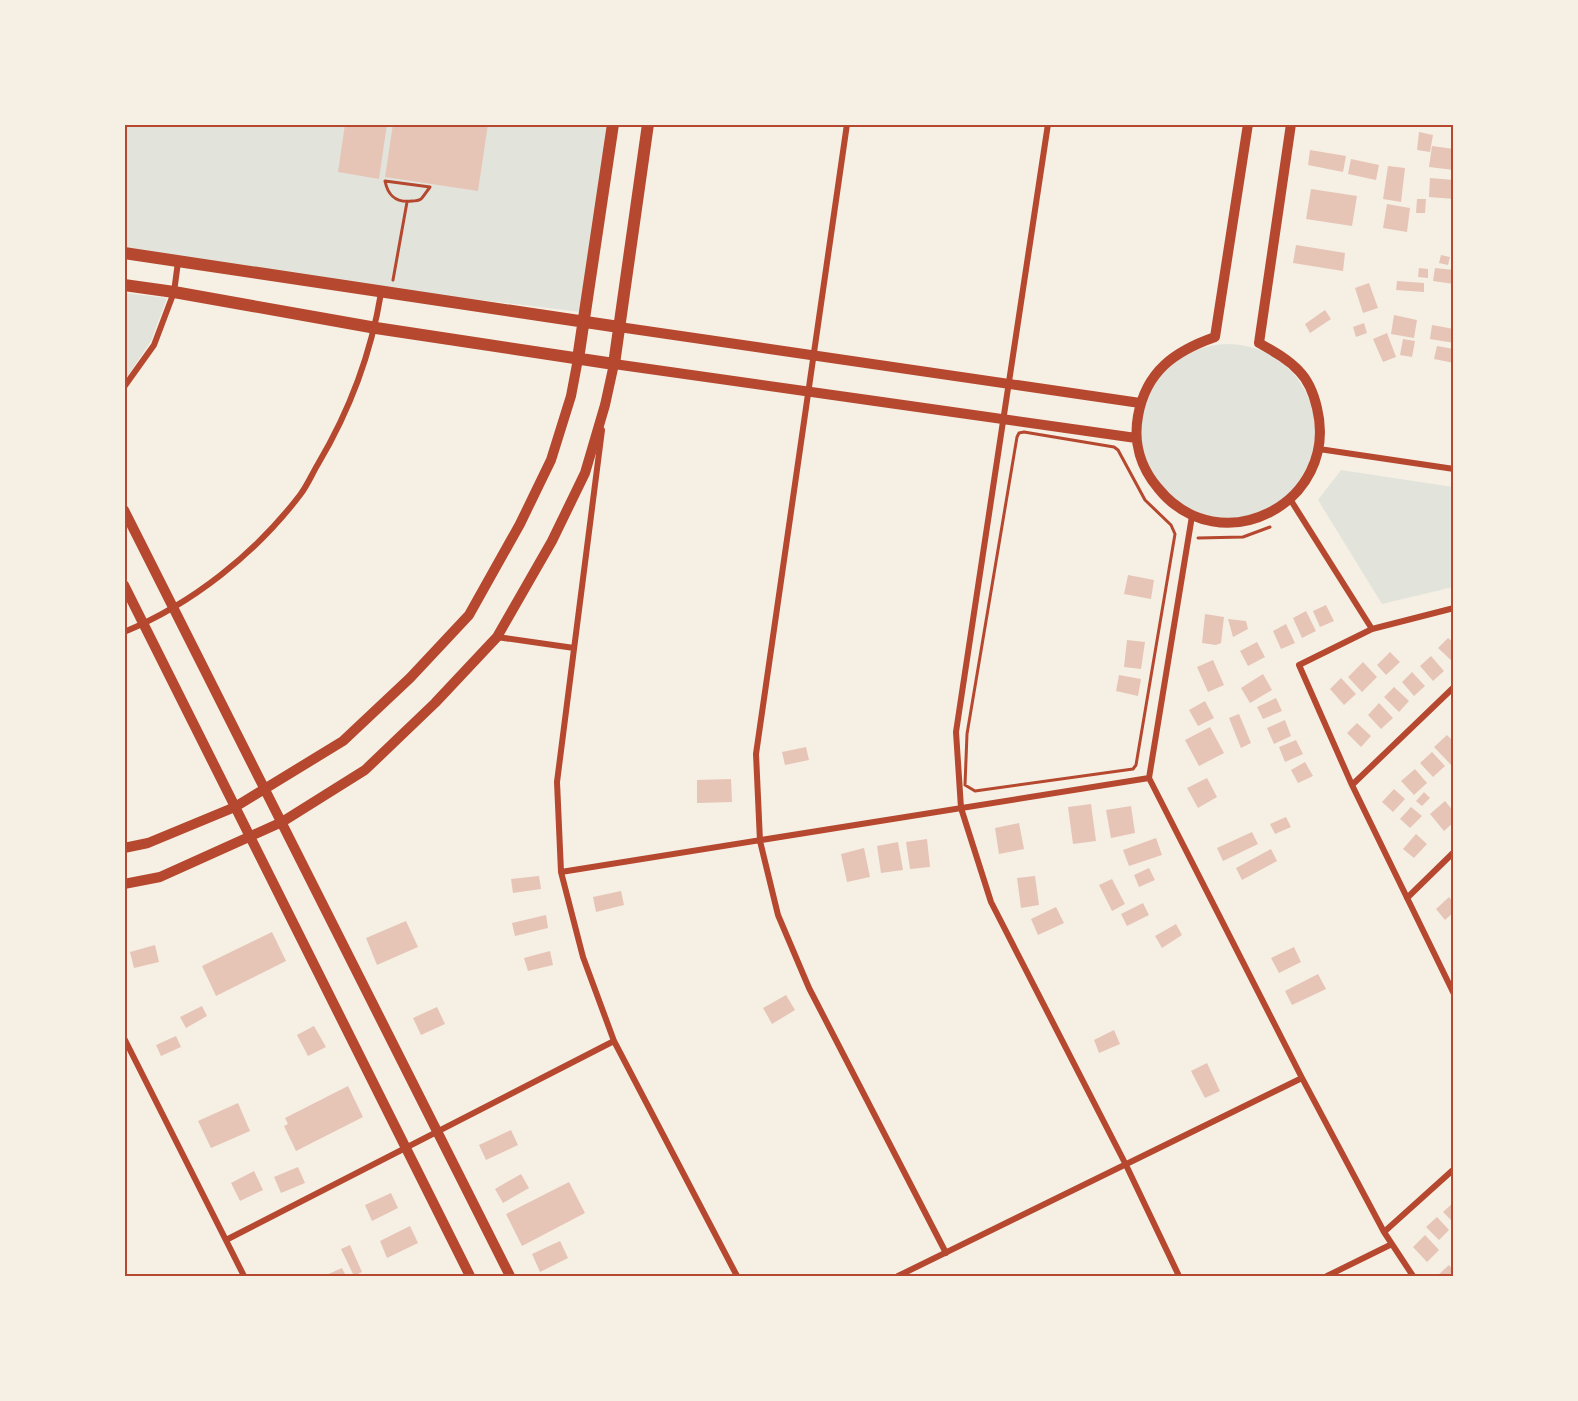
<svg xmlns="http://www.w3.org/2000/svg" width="1578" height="1401" font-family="Quicksand,sans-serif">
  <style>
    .green { fill: #e2e4dc }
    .building { fill: #e6c5b7 }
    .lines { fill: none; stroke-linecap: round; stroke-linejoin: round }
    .path { stroke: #b5482f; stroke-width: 3 }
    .minor { stroke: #b5482f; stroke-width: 6 }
    .tertiary { stroke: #b5482f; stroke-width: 10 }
    .secondary { stroke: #b5482f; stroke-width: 12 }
    .neatline { fill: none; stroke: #b5482f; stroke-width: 2 }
  </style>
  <rect width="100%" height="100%" fill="#f6efe4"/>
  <path class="green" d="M125 125H608L581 312 412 292 125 249Z
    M125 293 167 298 151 341 125 380Z
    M1141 431a87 87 0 1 1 174 0a87 87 0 1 1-174 0Z
    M1341 470 1453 487V587L1382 604 1318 500Z"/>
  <path class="building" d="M345 124H387L379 179 338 172Z
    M393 124H488L478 191 385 177Z
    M1419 132 1433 135 1430 152 1417 150Z
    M1432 146 1454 149V170L1429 167Z
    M1310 150 1346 156 1343 172 1308 165Z
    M1351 159 1379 165 1376 180 1348 174Z
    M1388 166 1405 168 1401 202 1383 199Z
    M1430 178 1454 180V199L1429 197Z
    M1311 189 1357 196 1352 226 1306 219Z
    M1417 199H1426L1425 213H1416Z
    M1387 204 1410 208 1407 232 1383 228Z
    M1296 245 1345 253 1343 271 1293 263Z
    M1441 255 1450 257 1448 265 1439 263Z
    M1419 268 1428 269V278L1418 277Z
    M1435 268 1454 270V284L1433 281Z
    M1397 281 1424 283V292L1396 290Z
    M1369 283 1378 308 1363 313 1355 288Z
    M1325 310 1331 319 1310 333 1305 324Z
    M1394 315 1417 320 1414 338 1391 334Z
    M1364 323 1367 333 1356 337 1353 327Z
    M1432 325 1454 329V343L1430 339Z
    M1387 333 1396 357 1383 362 1373 339Z
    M1403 339 1415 341 1412 357 1400 355Z
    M1437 346 1454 349V363L1434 359Z
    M1128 575 1154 580 1151 599 1124 594Z
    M1326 605 1334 621 1320 627 1313 611Z
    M1306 611 1316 631 1302 638 1293 618Z
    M1205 614 1224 617 1221 643 1216 645 1202 643Z
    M1228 619 1246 621 1248 629 1233 637Z
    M1286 624 1295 643 1281 649 1273 631Z
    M1448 638 1454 643V663L1438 648Z
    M1127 640 1145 642 1141 669 1124 667Z
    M1257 642 1265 657 1248 666 1240 651Z
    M1390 652 1400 662 1386 675 1377 665Z
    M1431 656 1444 671 1433 681 1420 666Z
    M1213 660 1224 685 1208 692 1197 667Z
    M1363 662 1377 677 1362 692 1348 677Z
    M1412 672 1425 686 1414 696 1402 682Z
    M1263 674 1272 690 1250 703 1241 688Z
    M1119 675 1141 679 1138 696 1116 691Z
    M1341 678 1356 694 1344 705 1330 689Z
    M1394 687 1409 701 1399 712 1384 697Z
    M1276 698 1282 711 1263 719 1257 707Z
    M1205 701 1214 718 1198 726 1189 710Z
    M1379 703 1393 718 1381 729 1368 715Z
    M1239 714 1251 743 1241 748 1229 718Z
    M1285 720 1291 736 1274 744 1267 728Z
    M1357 723 1371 736 1361 747 1347 733Z
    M1210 727 1224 753 1199 766 1185 740Z
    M1447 735 1454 742V768L1434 747Z
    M1296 740 1303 754 1285 762 1279 747Z
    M806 747 809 760 785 765 782 752Z
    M1432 752 1445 766 1433 777 1420 763Z
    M1305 762 1313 776 1298 783 1291 770Z
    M1415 769 1427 783 1414 795 1401 781Z
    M1207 778 1217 797 1198 808 1187 788Z
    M731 779 732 802 697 803V780Z
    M1394 789 1405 799 1393 812 1382 802Z
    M1424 792 1430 798 1422 806 1416 801Z
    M1445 801 1454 812V822L1444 831 1430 814Z
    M1091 804 1096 841 1073 844 1068 807Z
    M1131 806 1135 833 1111 838 1106 810Z
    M1411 807 1422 816 1410 828 1400 819Z
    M1286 817 1291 827 1275 834 1270 824Z
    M1019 823 1024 849 999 854 995 828Z
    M1252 832 1258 844 1223 861 1217 848Z
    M1416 834 1427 844 1414 858 1403 849Z
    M1156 838 1162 855 1129 866 1123 850Z
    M927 839 930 867 910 869 906 842Z
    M898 842 903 870 881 873 877 846Z
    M864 848 870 877 847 882 841 854Z
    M1271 849 1277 861 1242 880 1236 868Z
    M1149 868 1155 880 1139 887 1134 875Z
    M539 876 541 889 513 893 511 879Z
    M1035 876 1039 905 1021 908 1017 878Z
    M1112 879 1125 904 1112 911 1099 885Z
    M621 891 624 905 596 912 593 897Z
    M1449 897 1454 903V912L1445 920 1436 909Z
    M1143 903 1149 915 1127 926 1121 914Z
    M1056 907 1064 923 1038 935 1031 919Z
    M546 915 548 928 515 936 512 923Z
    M406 921 418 947 377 965 366 938Z
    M1176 924 1182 935 1162 948 1155 936Z
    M272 932 286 961 216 996 202 966Z
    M155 945 159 962 134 968 130 952Z
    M1294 947 1301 962 1279 973 1271 958Z
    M550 951 553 965 528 971 524 958Z
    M1318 974 1326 989 1292 1005 1285 991Z
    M786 995 795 1010 772 1024 763 1008Z
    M202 1006 207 1016 186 1028 180 1017Z
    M437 1007 445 1024 421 1035 413 1018Z
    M314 1026 326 1047 308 1056 297 1035Z
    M1114 1030 1120 1044 1099 1053 1094 1040Z
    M176 1036 181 1047 161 1056 156 1045Z
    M1207 1063 1220 1091 1205 1098 1191 1071Z
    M348 1086 363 1117 296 1151 284 1126 288 1124 285 1118Z
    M238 1103 250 1131 211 1148 198 1121Z
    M511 1130 518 1145 486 1160 479 1145Z
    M298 1167 305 1183 281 1193 274 1177Z
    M254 1171 263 1190 240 1201 231 1183Z
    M521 1174 529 1188 503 1203 495 1189Z
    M569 1182 585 1213 522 1246 506 1214Z
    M391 1193 398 1208 372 1221 365 1205Z
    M1454 1202V1223L1443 1212Z
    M1437 1217 1449 1230 1439 1240 1426 1227Z
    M410 1226 418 1243 387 1258 380 1241Z
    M1425 1235 1439 1250 1427 1262 1413 1247Z
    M560 1241 568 1258 540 1272 532 1254Z
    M350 1245 362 1272 354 1276 341 1249Z
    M1449 1265 1454 1270V1276H1437Z
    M342 1268 346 1276H324Z"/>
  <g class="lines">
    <path class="path" d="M385 181 430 187C427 191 424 196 421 199 418 201 416 201 412 201 396 203 388 196 385 181Z
      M393 280 407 202
      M1024 432 1114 447 1118 450 1145 500 1171 525 1175 534 1136 765 1133 769 975 791 965 785 967 734 1017 437 1019 433Z
      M1198 538 1243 537 1270 527"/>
    <path class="minor" d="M847 124 756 754 760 841 778 915 809 988 946 1253
      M1048 124 956 732 961 808 991 902 1126 1165 1179 1276
      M124 387 154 345 174 292 178 262
      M602 430 557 782 561 872 583 957 614 1041 737 1276
      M1319 449 1454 469
      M1290 499 1372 629
      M1192 516 1149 778 1302 1078 1384 1232 1413 1276
      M1454 608 1372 629 1299 665 1352 785 1454 994
      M124 632C192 604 255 554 300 495 307 486 312 474 318 464 350 410 371 354 381 293
      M497 637 574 648
      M1352 785 1454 687
      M561 872 1149 778
      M1407 898 1454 852
      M124 1038 244 1276
      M1384 1232 1454 1169
      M226 1240 614 1041
      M898 1276 1302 1078
      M1327 1276 1392 1244"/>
    <path class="tertiary" d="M1248 124 1215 337C1175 351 1146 371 1138 416 1133 443 1141 468 1158 488 1220 565 1340 503 1317 408 1314 395 1309 381 1299 371 1288 359 1273 351 1259 343L1291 124
      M619 327 1140 403
      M124 510 510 1276
      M124 585 470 1276
      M124 848 148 843 235 807 343 741 410 678 469 615 520 524 551 460 571 396 578 359
      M124 884 160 877 282 822 365 770 435 703 497 637 552 541 585 473 605 405 614 364C788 390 962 412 1136 438"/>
    <path class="secondary" d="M124 253 619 327
      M124 285 174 292 376 328 614 364 648 124
      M578 359 613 124"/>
  </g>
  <rect width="1578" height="1401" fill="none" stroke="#f6efe4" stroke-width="252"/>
  <rect x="126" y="126" width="1326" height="1149" class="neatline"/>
</svg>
